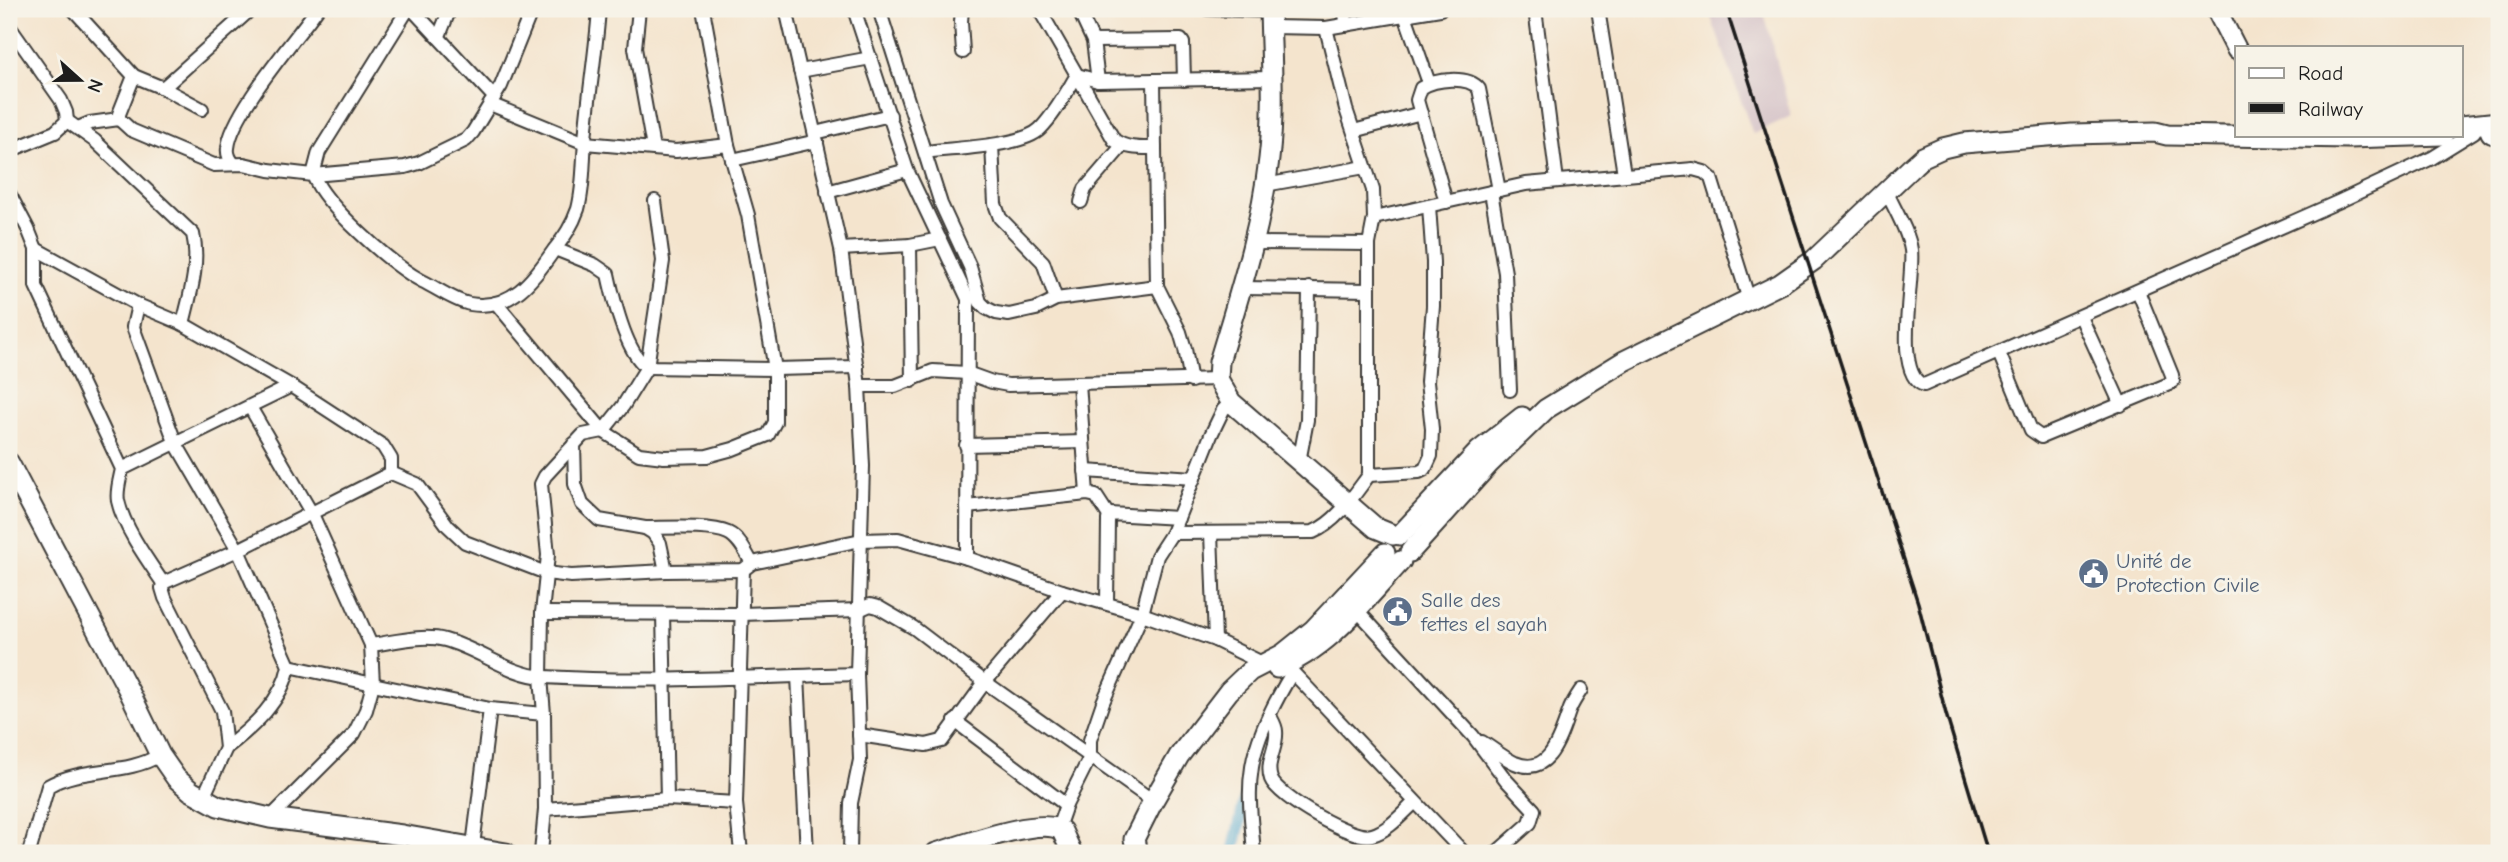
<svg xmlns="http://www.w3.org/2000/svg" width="2508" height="862" font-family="'Comic Neue',sans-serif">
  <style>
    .railway { fill: #d2bec5 }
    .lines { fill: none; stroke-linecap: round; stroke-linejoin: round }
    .canal { stroke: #51a4cd; stroke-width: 12 }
    .street-casing { stroke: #3c3a37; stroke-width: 16 }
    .secondary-casing { stroke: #3c3a37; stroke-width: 23 }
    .highway-casing { stroke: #3c3a37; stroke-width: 28 }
    .street { stroke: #fff; stroke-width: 12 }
    .secondary { stroke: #fff; stroke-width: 19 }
    .highway { stroke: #fff; stroke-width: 24 }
    .rail { stroke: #1c1c1c; stroke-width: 3.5 }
    .labels { text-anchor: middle; stroke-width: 6; stroke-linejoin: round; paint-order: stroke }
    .service-label { font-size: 21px; fill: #4e5e75; stroke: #f7f3e8; text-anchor: start }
  </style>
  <rect width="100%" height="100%" fill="#f7f3e8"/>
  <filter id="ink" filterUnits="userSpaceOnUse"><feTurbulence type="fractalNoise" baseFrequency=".0143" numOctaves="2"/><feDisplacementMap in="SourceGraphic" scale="14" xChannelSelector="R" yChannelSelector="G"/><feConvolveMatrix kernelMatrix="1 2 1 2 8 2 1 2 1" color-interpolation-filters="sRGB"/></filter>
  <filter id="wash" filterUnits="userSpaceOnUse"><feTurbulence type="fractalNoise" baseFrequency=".00686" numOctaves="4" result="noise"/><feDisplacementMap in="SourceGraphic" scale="28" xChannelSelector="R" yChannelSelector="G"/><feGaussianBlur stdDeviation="1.57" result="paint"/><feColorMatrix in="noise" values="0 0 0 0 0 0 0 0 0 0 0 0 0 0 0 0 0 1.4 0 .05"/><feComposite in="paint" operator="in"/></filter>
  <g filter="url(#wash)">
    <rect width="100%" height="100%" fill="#f4e4cd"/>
    <polygon class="railway" points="1708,9 1763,9 1791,116 1753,134"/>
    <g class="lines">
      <polyline class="canal" points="1233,853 1247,789"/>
    </g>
  </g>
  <g filter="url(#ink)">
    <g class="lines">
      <defs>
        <g id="street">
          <polyline points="73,9 134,76 119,114 119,119 131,130 214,165 244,164 269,170 313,175 405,167 419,163 466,140 473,132 501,86 532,9"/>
          <path d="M 408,9 L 319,152 L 313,175 C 325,206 392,265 422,281 C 437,288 454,301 470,304 C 511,311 534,279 554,250 C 565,236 572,226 578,209 C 584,186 583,164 585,141 C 588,97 596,53 599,9"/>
          <polyline points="412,9 494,97"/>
          <polyline points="639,9 635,48 653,148"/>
          <polyline points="786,9 841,249 859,386 863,466 857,674 860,760 851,803 850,853"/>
          <polyline points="854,9 907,170 968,299 967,558"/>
          <polyline points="879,9 941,204 970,267 980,302 986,308 996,313 1009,315 1036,309 1056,299 1157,286 1154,80"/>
          <polyline points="962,9 961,22 963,52"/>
          <polyline points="1039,9 1077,75 1098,81 1272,78"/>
          <polyline points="1078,9 1093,41 1098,81"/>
          <polyline points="1207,9 1270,11"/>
          <polyline points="1345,9 1346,25"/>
          <polyline points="1535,9 1557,181"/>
          <polyline points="1598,9 1624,174"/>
          <polyline points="1405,15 1429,83"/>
          <polyline points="9,26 61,100 66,112 67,121 55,132 9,151"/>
          <polyline points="1270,27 1326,28 1440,9"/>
          <polyline points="1326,28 1346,109 1373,190 1374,218"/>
          <polyline points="439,36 450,9"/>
          <polyline points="1093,41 1181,40 1183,43 1184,80"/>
          <polyline points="800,71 871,58"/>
          <path d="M 1077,75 L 1114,140 C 1127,149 1140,148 1155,148"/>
          <polyline points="134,76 163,88 202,109"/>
          <polyline points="163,88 251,9"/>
          <polyline points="490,104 585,143 676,151 728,145"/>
          <path d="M 67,121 L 95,141 L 193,234 C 200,263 190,295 183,324"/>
          <polyline points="78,128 90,123 119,119"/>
          <polyline points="1354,131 1421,113"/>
          <polyline points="815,133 890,115"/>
          <polyline points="992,145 995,204 1000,218 1043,262 1056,299"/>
          <path d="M 925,152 C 952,148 1022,147 1040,129 C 1055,114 1066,93 1077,75"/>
          <polyline points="732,160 817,141"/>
          <path d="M 233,163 C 229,158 227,154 228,148 C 231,113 295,40 317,9"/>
          <polyline points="1265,185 1365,167"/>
          <path d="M 1886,190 C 1894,209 1908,230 1911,250 C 1915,276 1892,375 1924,385 L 2340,201 L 2432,158 L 2474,132"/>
          <polyline points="827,192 907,170"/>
          <polyline points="1491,192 1505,273 1510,390"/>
          <path d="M 9,193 L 28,229 L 36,249 L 36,286 L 122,469 C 120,479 116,491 118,501 C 124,528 148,561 163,583"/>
          <polyline points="1081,202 1085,189 1122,146"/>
          <path d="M 1446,202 L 1417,100 L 1421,88 C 1435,79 1468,75 1479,89 L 1499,190"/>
          <polyline points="1254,243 1369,244"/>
          <polyline points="910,245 912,381"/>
          <polyline points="36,249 138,305 183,324 291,386 383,446 391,459 391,473"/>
          <path d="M 555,249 L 595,265 L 608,274 C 613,297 626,354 647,367 L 775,369 L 857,367"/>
          <polyline points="841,249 910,245 940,239"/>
          <polyline points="1157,286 1180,332 1185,349 1191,381"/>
          <polyline points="1241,288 1369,290"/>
          <polyline points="496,303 603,431 639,454 664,457 707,456 733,449 768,435 775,422 775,369 748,215 728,145 703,9"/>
          <path d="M 138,305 L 133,327 L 175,442 L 238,550 L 289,666 C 283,700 252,728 226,748"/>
          <polyline points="2081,317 2121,405"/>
          <polyline points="1999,353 2031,430 2041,437 2169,384 2173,381 2172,375 2138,291"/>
          <polyline points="1079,383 1087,494"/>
          <polyline points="859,386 895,386 933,371 967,373 992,382 1008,385 1218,379"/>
          <polyline points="250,407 312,514 371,645 373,684 366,710 354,734 270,818"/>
          <polyline points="574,444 575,484 582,504 599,520 645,528 653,533 660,543 666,571"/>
          <polyline points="966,445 1083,442"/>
          <polyline points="1299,462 1307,420 1309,288"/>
          <polyline points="122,469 291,386"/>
          <polyline points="1085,471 1194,478"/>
          <polyline points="1369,475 1419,472 1425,469 1431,456 1432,429 1427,382 1433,306 1433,262 1429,206"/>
          <polyline points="967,507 1087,494 1096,496 1109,516"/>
          <path d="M 645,528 C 666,528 711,525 728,533 C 739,538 746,553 752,563"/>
          <path d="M 1172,533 L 1313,532 C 1337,522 1354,495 1369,475 L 1369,244 L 1374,218 L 1526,184 L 1693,169 L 1704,172 L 1711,178 L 1749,300"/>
          <polyline points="1211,533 1215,640"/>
          <polyline points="1107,603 1108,520 1110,514 1178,518"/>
          <polyline points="1356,609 1473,736 1506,780 1534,810 1530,823 1496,853"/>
          <polyline points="542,613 742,614 859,610 870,605 878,607 914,628 985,682 1153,801"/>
          <polyline points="663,614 667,799"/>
          <path d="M 371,645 C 394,642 423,634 445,640 C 479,649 509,675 544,677 C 648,683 754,677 857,674"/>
          <polyline points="1282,661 1464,853"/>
          <polyline points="289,666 490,709 544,714"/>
          <polyline points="798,676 807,853"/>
          <path d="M 1270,716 C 1272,720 1276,726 1276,731 C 1278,747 1265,762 1271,779 C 1278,797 1353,841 1372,835 C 1388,831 1403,813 1415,802"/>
          <polyline points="955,721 1066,805"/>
          <polyline points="859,735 926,745 942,741 985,682 1062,591"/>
          <path d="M 1482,742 C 1492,748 1504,758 1515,763 C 1551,778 1561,733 1570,709 C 1573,702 1577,696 1581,690"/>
          <polyline points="203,798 226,748 222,711 165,598 162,588 163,583 238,550 391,473 417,484 448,526 465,542 546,573 571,576 666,571 743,570 752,563 861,540 898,539 967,558 1062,591 1142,614 1215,640 1262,663"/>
          <polyline points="545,809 667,799 736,803"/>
          <polyline points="1058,828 1066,805 1090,757 1090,740 1103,702 1142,614 1157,556 1172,533 1211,435 1223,410 1231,402"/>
          <polyline points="473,846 490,709"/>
          <path d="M 29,853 L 48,786 C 83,766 125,776 160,755"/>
          <polyline points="541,853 545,809 544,714 541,677 542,613 548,555 541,484 545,476 583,435 603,431 623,406 647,367 663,261 655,201"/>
          <polyline points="741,853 736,803 743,570"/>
          <path d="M 1254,853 C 1252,825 1247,796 1252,767 C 1257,735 1275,701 1292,673"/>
        </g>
        <g id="secondary">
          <path d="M 1270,9 C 1271,59 1275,109 1269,159 C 1261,229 1239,295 1219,362 L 1218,379 L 1231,402 L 1376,528 L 1393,535"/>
          <polyline points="2216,9 2237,50"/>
          <polyline points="2461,126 2499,122"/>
          <polyline points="9,463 129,691 160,755 176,778 191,791 218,806 270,818 402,835 506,853"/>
          <polyline points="1400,535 1479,451 1522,417"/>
          <polyline points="1410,552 1489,464 1546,409 1624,361 1780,284 1814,260 1914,165 1923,157 1943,148 1964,143 2072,134 2155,132 2167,135 2349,138 2443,135"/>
          <path d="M 1277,668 C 1329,649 1365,600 1401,561"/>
          <path d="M 936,853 C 961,846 1042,815 1062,831 L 1072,853"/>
          <polyline points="1137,853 1134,839 1153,801 1179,756 1229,691 1250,671 1283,654 1313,630 1385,553"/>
        </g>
        <polyline id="highway" points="2493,131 2499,133"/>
      </defs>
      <use href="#street" class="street-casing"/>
      <use href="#secondary" class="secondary-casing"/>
      <use href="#highway" class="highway-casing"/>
      <use href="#street" class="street"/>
      <use href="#secondary" class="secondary"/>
      <use href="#highway" class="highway"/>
      <polyline class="rail" points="1726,9 1918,603 1946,714 1988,853"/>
    </g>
  </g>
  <defs>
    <symbol id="civic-disc" viewBox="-11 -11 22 22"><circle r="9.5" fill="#5c6f8a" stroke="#f7f3e8"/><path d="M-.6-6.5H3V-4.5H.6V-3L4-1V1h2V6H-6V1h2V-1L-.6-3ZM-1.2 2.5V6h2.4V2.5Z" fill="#fff"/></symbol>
  </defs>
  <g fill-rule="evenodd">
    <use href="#civic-disc" x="2076" y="556" width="35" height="35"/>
    <use href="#civic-disc" x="1380" y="594" width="35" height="35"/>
  </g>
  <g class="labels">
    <g class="service-label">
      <text x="2116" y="568">Unité de<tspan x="2116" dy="24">Protection Civile</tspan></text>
      <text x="1421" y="607">Salle des<tspan x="1421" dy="24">fettes el sayah</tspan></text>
    </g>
  </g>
  <rect width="2508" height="862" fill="none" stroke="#f7f3e8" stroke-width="35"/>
  <rect x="2235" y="46" width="228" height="91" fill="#f7f3e8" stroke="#9f9d96" stroke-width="2"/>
  <rect x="2249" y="68" width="35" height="10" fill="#ffffff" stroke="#9f9d96" stroke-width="2"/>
  <text x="2298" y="80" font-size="21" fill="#1c1c1c">Road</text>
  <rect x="2249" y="103" width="35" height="10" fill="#1c1c1c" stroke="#9f9d96" stroke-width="2"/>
  <text x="2298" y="116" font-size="21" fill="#1c1c1c">Railway</text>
  <g transform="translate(80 80) rotate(111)" stroke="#f7f3e8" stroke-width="5" paint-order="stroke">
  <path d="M0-5L12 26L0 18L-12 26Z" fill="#1c1c1c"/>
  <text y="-10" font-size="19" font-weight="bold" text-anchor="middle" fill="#1c1c1c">N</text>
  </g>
</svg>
